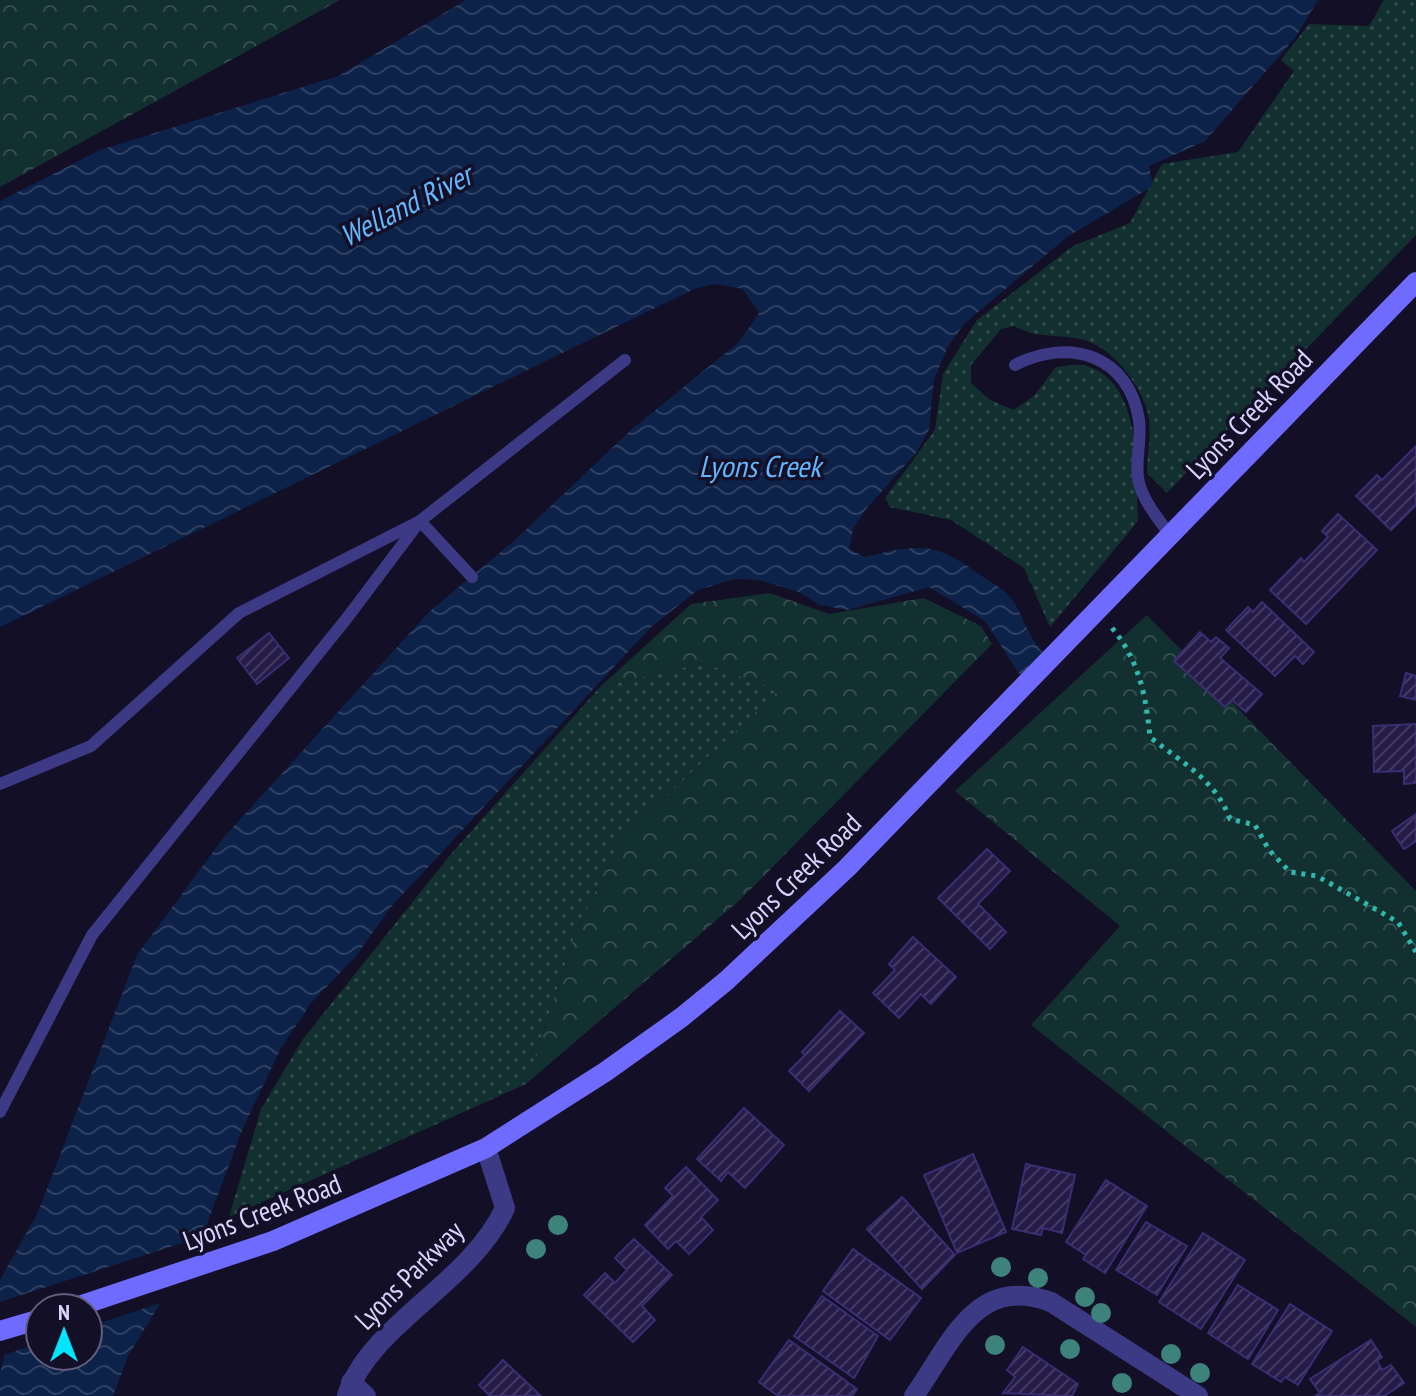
<svg xmlns="http://www.w3.org/2000/svg" width="1416" height="1396" font-family="'PT Sans Narrow',sans-serif">
  <style>
    .green { fill: url(#green-dots) }
    .forest { fill: url(#forest-crowns) }
    .water { fill: url(#water-waves); fill-rule: evenodd }
    .pier { fill: #130f26 }
    .building { fill: url(#building-hatch); stroke: #3b2d73; stroke-width: 2 }
    .lines { fill: none; stroke-linecap: round; stroke-linejoin: round }
    .path { stroke: #2fb8b0; stroke-width: 5; stroke-dasharray: 4 6; stroke-linecap: butt }
    .service { stroke: #3d3a85; stroke-width: 12 }
    .minor { stroke: #3d3a85; stroke-width: 20 }
    .secondary { stroke: #6f6bff; stroke-width: 20 }
    .tree { fill: #3d827b }
    .labels { text-anchor: middle; stroke-width: 7; stroke-linejoin: round; paint-order: stroke }
    .street-label { font-size: 28px; fill: #d9d4ff; stroke: #130f26 }
    .water-label { font-size: 30px; font-style: italic; fill: #62b6ff; stroke: #130f26 }
  </style>
  <defs>
    <pattern id="green-dots" width="8" height="8" patternUnits="userSpaceOnUse" patternTransform="scale(2)"><rect width="8" height="8" fill="#12302f"/><path d="M2 2h.1M6 6h.1" fill="none" stroke="#344d4e" stroke-width="1.8" stroke-linecap="round"/></pattern>
    <pattern id="forest-crowns" width="20" height="18" patternUnits="userSpaceOnUse" patternTransform="scale(2)"><rect width="20" height="18" fill="#12302f"/><path d="M2 6a3 3 0 1 1 6 0M12 15a3 3 0 1 1 6 0" fill="none" stroke="#344d4e"/></pattern>
    <pattern id="water-waves" width="16" height="10" patternUnits="userSpaceOnUse" patternTransform="scale(2)"><rect width="16" height="10" fill="#0c2248"/><path d="M0 5q4-4 8 0t8 0" fill="none" stroke="#2f4163"/></pattern>
    <pattern id="building-hatch" width="6" height="6" patternUnits="userSpaceOnUse" patternTransform="scale(2)"><rect width="6" height="6" fill="#241b47"/><path d="M-1 1l2-2M0 6l6-6M5 7l2-2" fill="none" stroke="#433b63"/></pattern>
  </defs>
  <rect width="100%" height="100%" fill="#130f26"/>
  <g class="green">
    <path d="M 1384,0 L 1416,0 L 1416,235 L 1167,493 L 1147,473 C 1147,455 1153,428 1147,410 C 1140,386 1116,353 1092,343 C 1066,332 1040,341 1014,326 L 1001,329 L 971,365 L 971,383 L 990,400 L 1014,410 L 1034,396 L 1056,367 C 1065,366 1078,363 1087,366 C 1144,384 1136,474 1138,521 L 1050,627 L 1024,568 L 951,520 L 890,507 L 885,498 L 935,430 L 943,374 L 977,320 L 1073,246 L 1130,223 L 1162,164 L 1238,152 L 1294,71 L 1281,60 L 1309,24 L 1369,26 Z"/>
    <polygon points="703,663 779,690 619,841 574,937 526,1084 229,1217 261,1109 303,1039 451,854 600,687"/>
  </g>
  <g class="forest">
    <polygon points="0,0 340,0 0,187"/>
    <polygon points="770,593 829,614 924,598 981,626 992,644 741,899 526,1084 574,937 619,841 779,690 703,663 600,687 691,604"/>
    <polygon points="1147,615 1416,891 1416,1327 1031,1025 1120,926 955,791"/>
  </g>
  <path class="water" d="M 466,0 L 1318,0 L 1295,38 L 1205,141 L 1149,166 L 1153,186 L 1067,237 L 964,324 L 947,348 L 934,380 L 929,429 L 916,453 L 866,509 L 853,529 L 849,549 L 865,557 C 917,544 935,541 980,575 C 989,581 1003,588 1010,597 C 1024,614 1025,634 1045,655 L 1020,675 L 985,621 L 929,587 L 848,610 L 819,605 L 799,592 L 759,580 L 734,579 L 698,590 L 652,626 L 390,908 L 356,956 L 311,1003 L 281,1048 L 243,1128 L 204,1232 L 128,1356 L 113,1396 L 0,1396 L 0,1373 L 11,1329 L 0,1309 L 0,1280 L 38,1212 L 137,955 L 224,837 L 429,612 L 514,541 L 631,430 L 739,342 L 759,313 L 743,289 L 714,284 L 694,289 L 0,627 L 0,201 L 100,150 L 338,76 ZM 40,1308 L 88,1308 L 88,1356 L 40,1356 Z"/>
  <polygon class="pier" points="207,1235 166,1301 88,1327 88,1308 40,1308 40,1343 0,1356 6,1330 0,1318 0,1302"/>
  <g class="building">
    <polygon points="1416,446 1416,505 1391,530 1356,496 1377,475 1382,480"/>
    <polygon points="1338,514 1377,550 1306,624 1270,590 1301,558 1304,562 1328,537 1322,531"/>
    <polygon points="1262,602 1314,652 1303,664 1295,656 1275,676 1226,630 1248,607 1253,612"/>
    <polygon points="1200,632 1211,642 1216,637 1229,648 1220,658 1262,694 1246,712 1232,700 1225,707 1174,661"/>
    <polygon points="269,633 289,658 257,684 237,658"/>
    <polygon points="1406,673 1416,676 1416,700 1400,696"/>
    <polygon points="1416,724 1416,783 1404,784 1404,771 1374,772 1373,726"/>
    <polygon points="1416,814 1416,841 1404,849 1392,831"/>
    <polygon points="987,849 1010,871 978,904 1006,932 990,949 938,898"/>
    <polygon points="913,937 956,977 931,1004 921,994 899,1018 873,993 895,970 889,964"/>
    <polygon points="840,1011 864,1033 809,1091 789,1071 805,1055 802,1052"/>
    <polygon points="744,1108 784,1145 745,1188 728,1172 721,1181 697,1159"/>
    <polygon points="973,1154 1006,1232 957,1253 924,1175"/>
    <polygon points="1026,1164 1075,1175 1062,1233 1043,1228 1041,1235 1012,1229"/>
    <polygon points="686,1167 718,1200 701,1217 713,1230 689,1254 676,1241 668,1249 645,1225 673,1196 665,1188"/>
    <polygon points="1106,1180 1147,1206 1105,1273 1083,1259 1086,1255 1066,1242"/>
    <polygon points="902,1197 955,1255 922,1289 867,1229"/>
    <polygon points="1146,1222 1187,1246 1157,1295 1116,1270"/>
    <polygon points="1203,1233 1245,1260 1201,1329 1159,1302"/>
    <polygon points="634,1239 672,1275 642,1306 655,1320 633,1342 584,1295 605,1273 615,1283 627,1270 615,1258"/>
    <polygon points="853,1249 921,1298 890,1340 823,1291"/>
    <polygon points="1238,1285 1278,1310 1248,1359 1208,1333"/>
    <polygon points="822,1296 878,1336 854,1378 794,1336"/>
    <polygon points="1290,1304 1332,1331 1298,1385 1285,1377 1281,1382 1252,1364"/>
    <polygon points="789,1340 857,1389 852,1396 778,1396 759,1382"/>
    <polygon points="1371,1340 1382,1357 1377,1361 1382,1370 1391,1365 1404,1383 1384,1396 1315,1396 1320,1393 1310,1379"/>
    <polygon points="1023,1347 1078,1384 1072,1396 1003,1393 1015,1377 1007,1370"/>
    <polygon points="503,1360 541,1396 490,1396 479,1385"/>
  </g>
  <g class="lines">
    <path class="path" d="M 1112,628 C 1139,660 1146,696 1150,737 C 1182,763 1215,779 1230,819 L 1255,825 L 1269,850 L 1290,872 L 1317,876 L 1398,922 L 1416,952"/>
    <g class="service">
      <path d="M 1015,365 C 1069,337 1129,355 1139,420 C 1142,441 1134,463 1139,483 C 1144,502 1159,520 1171,536"/>
      <polyline points="0,784 91,746 239,613 420,521 472,577"/>
      <polyline points="0,1112 92,935 347,618 420,521 625,360"/>
    </g>
    <g class="minor">
      <polyline points="351,1382 366,1396"/>
      <path d="M 347,1396 C 367,1327 471,1283 505,1208 L 486,1148"/>
      <path d="M 914,1396 C 951,1344 975,1274 1051,1302 L 1198,1396"/>
    </g>
    <g class="secondary">
      <polyline points="73,1308 273,1241 486,1148 605,1072 682,1017 726,981 847,868 1416,282"/>
      <polyline points="0,1331 40,1319"/>
    </g>
  </g>
  <g class="tree">
    <circle cx="558" cy="1225" r="10"/>
    <circle cx="536" cy="1249" r="10"/>
    <circle cx="1001" cy="1267" r="10"/>
    <circle cx="1038" cy="1278" r="10"/>
    <circle cx="1085" cy="1297" r="10"/>
    <circle cx="1101" cy="1313" r="10"/>
    <circle cx="995" cy="1345" r="10"/>
    <circle cx="1070" cy="1349" r="10"/>
    <circle cx="1171" cy="1354" r="10"/>
    <circle cx="1200" cy="1373" r="10"/>
    <circle cx="1122" cy="1383" r="10"/>
  </g>
  <g class="labels">
    <g class="street-label">
      <text transform="translate(1249 414) rotate(-46)" y="10">Lyons Creek Road</text>
      <text transform="translate(796 876) rotate(-44)" y="10">Lyons Creek Road</text>
      <text transform="translate(262 1212) rotate(-21)" y="10">Lyons Creek Road</text>
      <text transform="translate(409 1275) rotate(-45)" y="10">Lyons Parkway</text>
    </g>
    <g class="water-label">
      <text transform="translate(406 206) rotate(-27)" y="10">Welland River</text>
      <text x="760" y="477">Lyons Creek</text>
    </g>
  </g>
  <g transform="translate(64 1332)"><circle r="38" fill="#130f26" stroke="#625e7d" stroke-width="2"/>
  <path d="M0-6L14 30L0 20L-14 30Z" fill="#00e5ff"/>
  <text y="-12" font-size="22" font-weight="bold" text-anchor="middle" fill="#d9d4ff">N</text>
  </g>
</svg>
